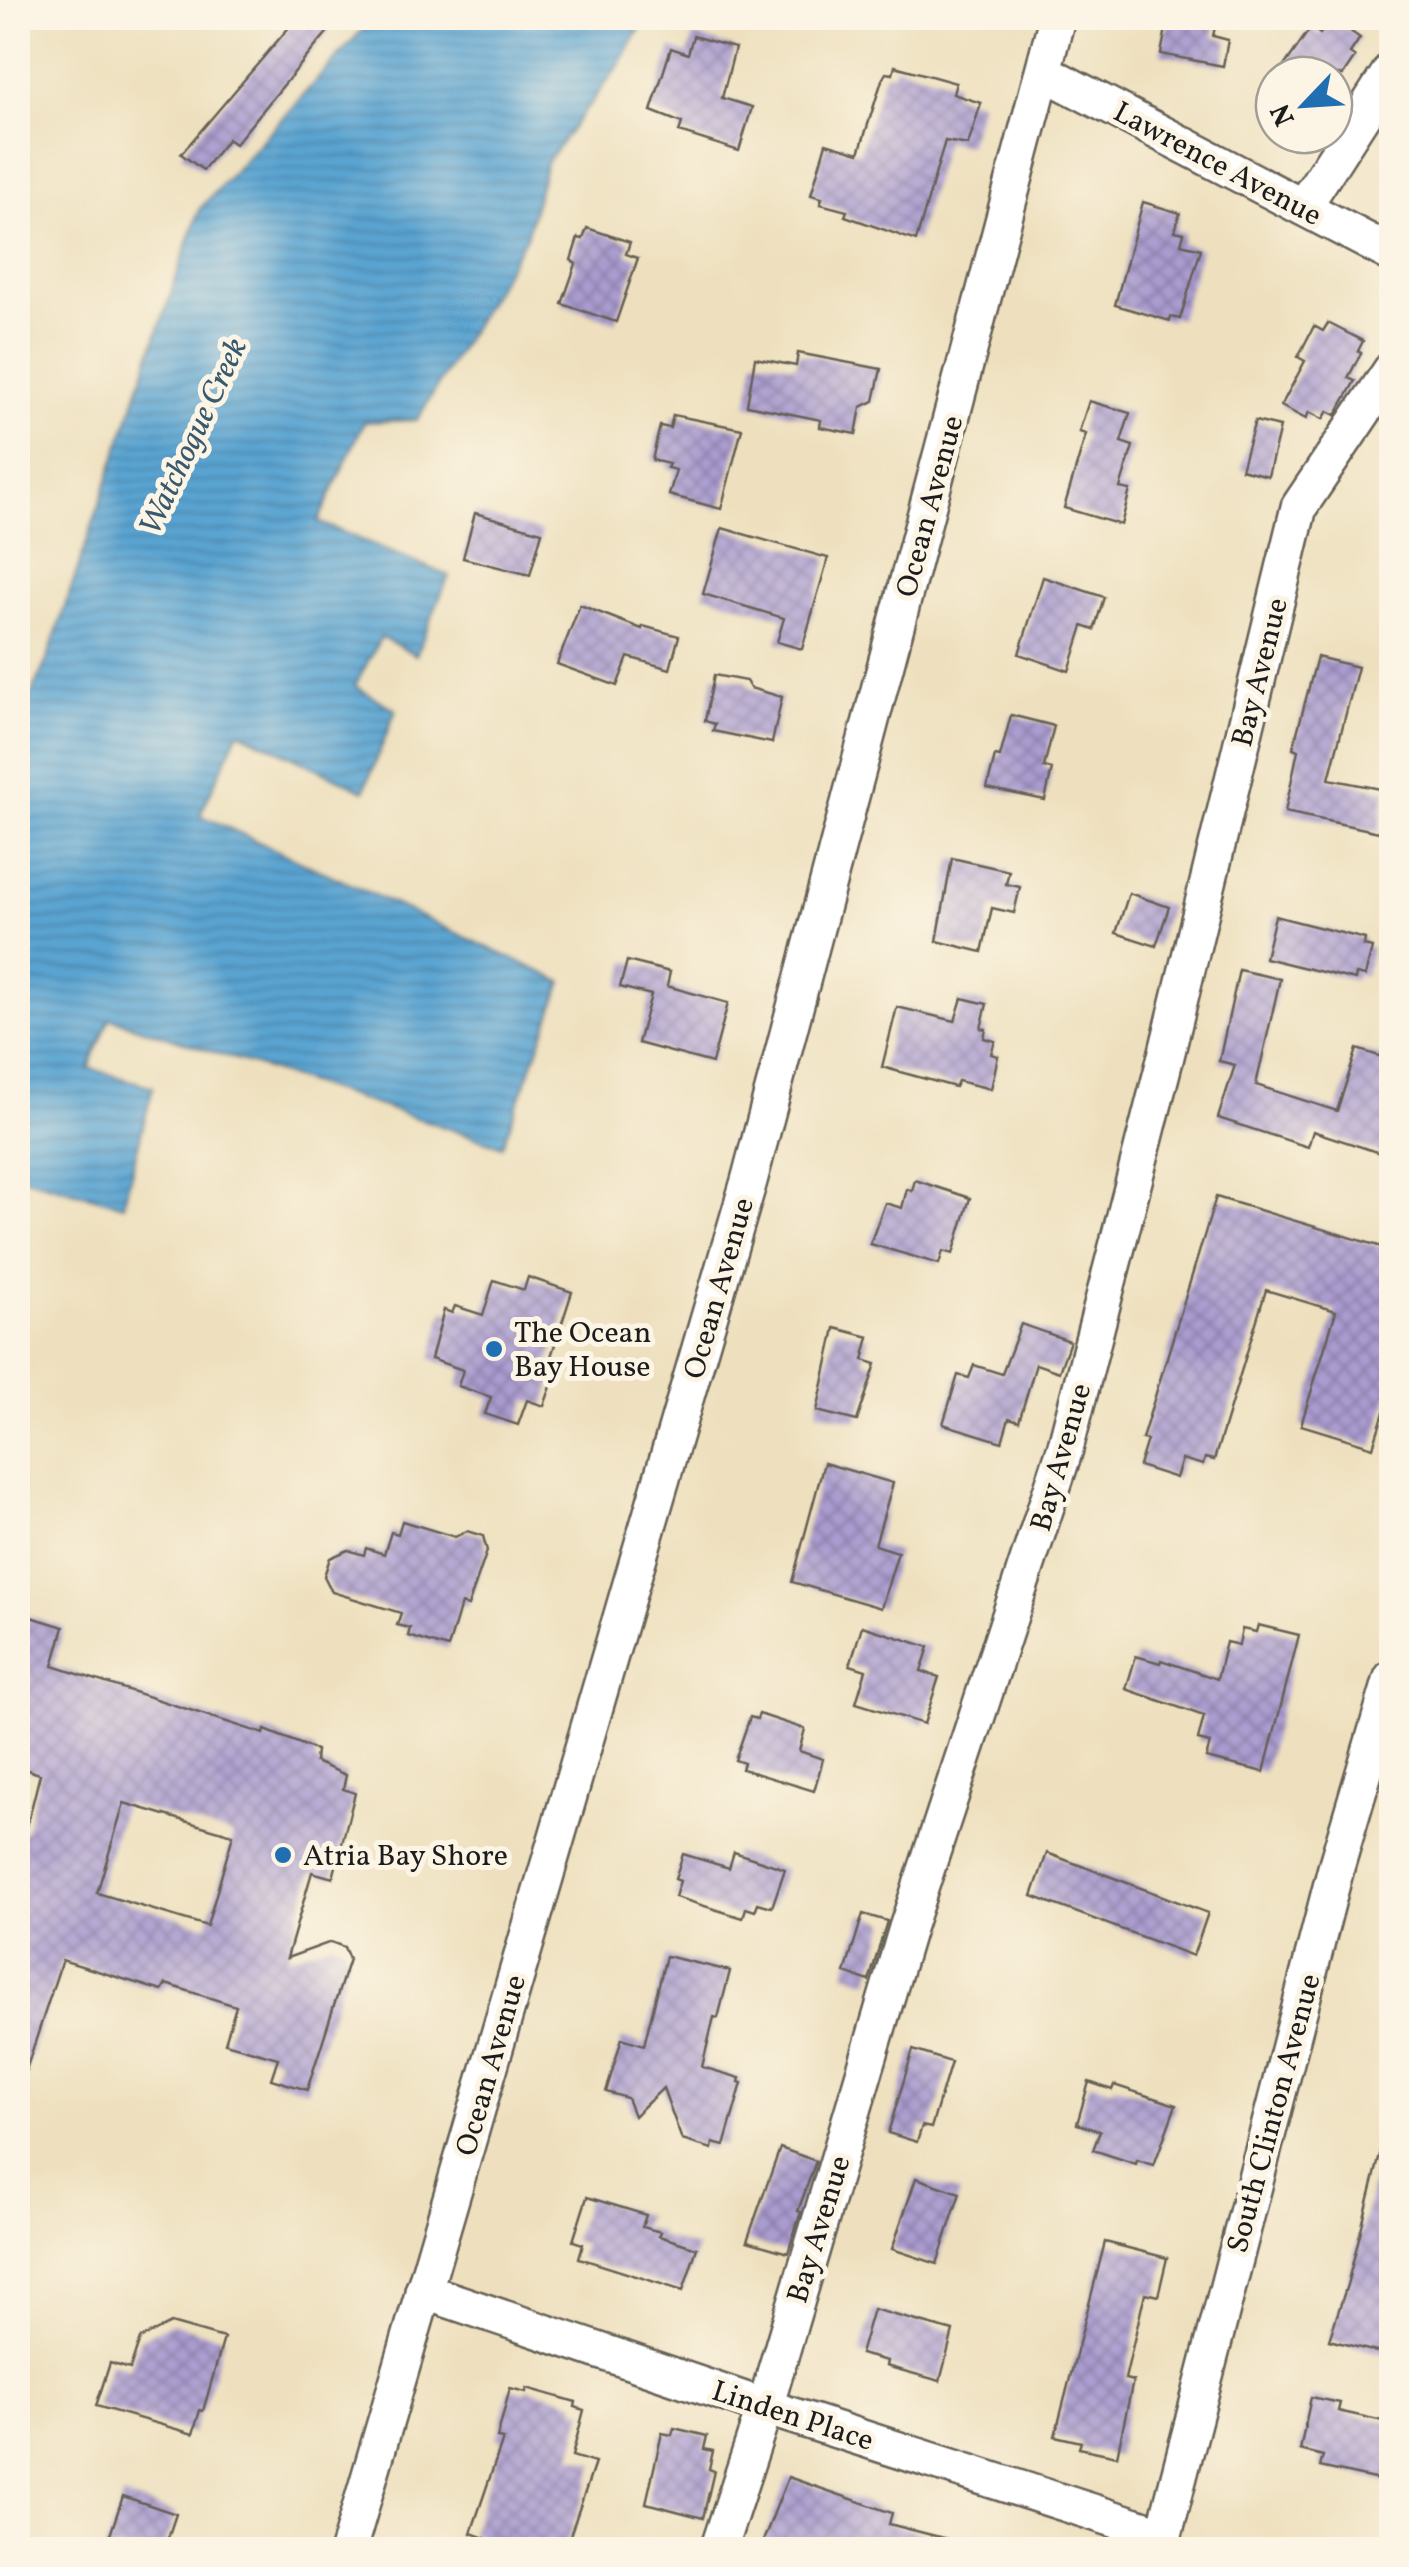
<svg xmlns="http://www.w3.org/2000/svg" width="1409" height="2567" font-family="Vollkorn,serif">
  <style>
    .water { fill: url(#water-rules); stroke: #3b6077; stroke-width: 2.5 }
    .building { fill: url(#building-cross-hatch); fill-rule: evenodd }
    .lines { fill: none; stroke-linecap: round; stroke-linejoin: round }
    .minor-casing { stroke: #666155; stroke-width: 40 }
    .minor { stroke: #fff; stroke-width: 35 }
    .poi-dot { fill: #1f6fb2; stroke: #fcf5e5; stroke-width: 4 }
    .labels { text-anchor: middle; stroke-width: 10; stroke-linejoin: round; paint-order: stroke }
    .street-label { font-size: 30px; fill: #1c1c1c; stroke: #fcf5e5 }
    .poi-label { font-size: 30px; fill: #1c1c1c; stroke: #fcf5e5; text-anchor: start }
    .water-label { font-size: 32px; font-style: italic; fill: #38596e; stroke: #fcf5e5 }
  </style>
  <defs>
    <pattern id="water-rules" width="6" height="5" patternUnits="userSpaceOnUse" patternTransform="scale(2.5)"><rect width="6" height="5" fill="#5aa4d2"/><path d="M0 2.5h6" fill="none" stroke="#4a85aa"/></pattern>
    <pattern id="building-cross-hatch" width="8" height="8" patternUnits="userSpaceOnUse" patternTransform="scale(2.5)"><rect width="8" height="8" fill="#aa9cd0"/><path d="M0 0l8 8M0 8l8-8" fill="none" stroke="#8a7ea8"/></pattern>
  </defs>
  <rect width="100%" height="100%" fill="#fcf5e5"/>
  <filter id="ink" filterUnits="userSpaceOnUse"><feTurbulence type="fractalNoise" baseFrequency=".01" numOctaves="2"/><feDisplacementMap in="SourceGraphic" scale="20" xChannelSelector="R" yChannelSelector="G"/><feConvolveMatrix kernelMatrix="1 2 1 2 8 2 1 2 1" color-interpolation-filters="sRGB"/></filter>
  <filter id="wash" filterUnits="userSpaceOnUse"><feTurbulence type="fractalNoise" baseFrequency=".0048" numOctaves="4" result="noise"/><feDisplacementMap in="SourceGraphic" scale="40" xChannelSelector="R" yChannelSelector="G"/><feGaussianBlur stdDeviation="2.25" result="paint"/><feColorMatrix in="noise" values="0 0 0 0 0 0 0 0 0 0 0 0 0 0 0 0 0 1.4 0 .05"/><feComposite in="paint" operator="in"/></filter>
  <g filter="url(#wash)">
    <rect width="100%" height="100%" fill="#eee0be"/>
    <polygon class="water" points="373,18 646,18 620,64 546,163 526,237 417,420 364,422 318,522 449,576 416,655 381,637 355,686 396,710 364,791 239,731 200,815 563,982 502,1146 110,1018 89,1068 153,1087 123,1205 18,1176 18,722 47,660 199,210"/>
    <g id="blocks">
      <g class="building">
        <polygon points="297,18 339,18 235,144 228,139 203,170 181,154"/>
        <polygon points="1168,18 1217,18 1213,36 1228,40 1223,66 1161,54"/>
        <polygon points="1332,18 1360,38 1350,53 1355,57 1343,75 1278,75 1311,27 1320,34"/>
        <polygon points="693,36 735,48 722,98 752,107 739,151 679,132 682,123 651,111 671,48 688,54"/>
        <polygon points="895,66 956,83 953,94 981,103 968,145 945,141 916,241 845,216 847,211 820,204 822,198 811,195 826,143 859,153 882,80 886,73 893,74"/>
        <polygon points="1143,202 1180,213 1175,231 1184,233 1181,244 1201,249 1180,319 1171,317 1170,321 1115,305"/>
        <polygon points="587,228 630,242 626,254 638,258 616,322 562,304 576,264 571,260 578,238 583,239"/>
        <polygon points="1328,323 1363,341 1358,351 1361,353 1348,378 1355,381 1336,415 1328,411 1323,419 1309,412 1306,419 1281,406 1305,361 1298,357 1314,326 1323,331"/>
        <polygon points="798,353 881,369 874,401 861,407 856,434 820,427 821,420 747,405 755,358 796,366"/>
        <polygon points="1089,401 1130,413 1121,442 1133,446 1120,488 1130,490 1121,525 1064,508 1086,434 1079,432"/>
        <polygon points="673,415 742,429 721,509 669,495 676,470 667,468 669,464 652,460 660,426 670,428"/>
        <polygon points="1255,421 1280,427 1268,476 1241,469"/>
        <polygon points="475,513 542,532 530,575 463,558"/>
        <polygon points="722,528 828,558 802,649 777,642 784,618 703,594"/>
        <polygon points="1043,577 1104,597 1094,630 1083,626 1069,671 1019,654"/>
        <polygon points="580,605 642,629 643,626 679,636 670,669 628,657 617,686 557,664"/>
        <polygon points="1317,657 1358,667 1329,779 1386,790 1379,832 1285,812 1298,750 1293,748"/>
        <polygon points="714,675 746,681 750,688 782,697 772,743 713,731 715,724 705,721"/>
        <polygon points="1011,715 1054,726 1044,767 1052,769 1045,800 987,788 995,756 1000,757"/>
        <polygon points="952,858 1009,871 1006,884 1020,887 1014,913 992,908 982,952 937,941"/>
        <polygon points="1129,893 1169,907 1156,946 1116,933"/>
        <polygon points="1275,916 1365,939 1364,946 1372,948 1365,976 1356,974 1355,980 1265,958"/>
        <polygon points="627,961 670,972 667,986 728,1003 712,1063 638,1043 651,995 620,987"/>
        <polygon points="1239,970 1280,979 1256,1085 1337,1111 1357,1049 1392,1060 1392,1157 1313,1131 1308,1147 1218,1118 1235,1065 1219,1061"/>
        <polygon points="962,998 987,1004 981,1028 986,1029 984,1038 995,1041 991,1054 998,1056 991,1089 958,1081 955,1087 882,1067 897,1007 955,1021"/>
        <polygon points="915,1180 970,1198 953,1254 943,1251 939,1264 870,1244 885,1203 902,1208 907,1189 912,1191"/>
        <polygon points="1216,1197 1392,1250 1392,1387 1373,1447 1301,1425 1336,1311 1266,1290 1214,1460 1205,1458 1203,1465 1182,1459 1176,1478 1139,1466 1147,1440 1142,1439"/>
        <polygon points="528,1277 572,1292 544,1378 553,1381 544,1406 527,1400 518,1425 485,1414 491,1397 458,1386 463,1370 431,1359 444,1310 452,1313 455,1306 483,1315 494,1280 524,1290"/>
        <polygon points="1021,1324 1070,1341 1059,1372 1036,1364 1019,1421 1009,1418 1002,1442 943,1424 958,1375 969,1378 974,1365 1002,1374"/>
        <polygon points="835,1328 869,1337 863,1360 876,1364 857,1421 817,1411"/>
        <polygon points="824,1463 893,1483 875,1545 898,1552 881,1608 792,1582"/>
        <polygon points="402,1521 455,1537 467,1531 483,1536 487,1551 468,1606 461,1604 448,1648 408,1636 410,1628 397,1625 401,1613 332,1592 324,1576 330,1558 348,1550 364,1555 366,1548 384,1554 391,1532 398,1534"/>
        <path d="M 18,1613 L 64,1627 L 53,1666 L 264,1734 L 265,1730 L 316,1750 L 315,1762 L 346,1775 L 343,1789 L 355,1793 L 333,1878 L 312,1872 L 287,1958 L 331,1942 L 344,1947 L 349,1959 L 307,2090 L 271,2079 L 278,2058 L 225,2043 L 236,2006 L 166,1984 L 162,1991 L 62,1960 L 23,2079 L 18,2078 L 18,1833 L 26,1830 L 40,1774 L 18,1767 ZM 124,1803 L 233,1835 L 207,1926 L 97,1893 Z"/>
        <polygon points="1258,1625 1299,1635 1264,1772 1206,1758 1210,1743 1198,1740 1204,1716 1126,1689 1136,1656 1160,1663 1161,1660 1217,1679 1226,1642 1239,1645 1242,1629 1256,1632"/>
        <polygon points="862,1626 929,1647 921,1671 939,1677 924,1724 856,1703 866,1670 850,1665"/>
        <polygon points="759,1714 805,1729 799,1751 823,1759 814,1791 742,1769 744,1763 735,1760 750,1717 757,1719"/>
        <polygon points="734,1852 785,1869 772,1907 758,1903 755,1911 746,1908 743,1918 675,1897 680,1881 675,1879 683,1854 729,1868"/>
        <polygon points="1047,1853 1208,1913 1193,1956 1032,1896"/>
        <polygon points="863,1914 887,1921 869,1981 845,1973"/>
        <polygon points="666,1956 730,1971 718,2018 714,2017 702,2067 740,2078 739,2082 742,2083 724,2146 713,2143 712,2149 682,2140 663,2088 634,2116 627,2098 606,2092 622,2038 644,2045"/>
        <polygon points="913,2050 951,2062 931,2128 922,2126 917,2142 888,2133"/>
        <polygon points="1089,2082 1112,2090 1114,2085 1176,2105 1154,2165 1137,2160 1136,2164 1093,2150 1100,2131 1077,2124"/>
        <polygon points="780,2148 816,2161 798,2211 801,2212 788,2253 747,2241"/>
        <polygon points="1381,2151 1392,2153 1392,2356 1329,2340 1347,2285"/>
        <polygon points="916,2178 960,2193 937,2264 892,2249"/>
        <polygon points="587,2197 646,2215 642,2227 661,2232 659,2236 697,2248 683,2291 579,2258 583,2244 573,2241"/>
        <polygon points="1105,2242 1167,2258 1158,2296 1145,2293 1125,2379 1133,2381 1117,2456 1079,2448 1081,2442 1055,2436"/>
        <polygon points="873,2309 953,2331 940,2381 886,2366 887,2361 860,2354"/>
        <polygon points="171,2323 224,2338 203,2411 200,2410 193,2434 96,2406 110,2363 130,2369 140,2339"/>
        <polygon points="510,2388 526,2392 527,2388 576,2402 575,2407 584,2410 572,2456 595,2463 565,2550 507,2550 484,2542 485,2538 471,2533 503,2439 497,2438"/>
        <polygon points="1311,2397 1340,2403 1338,2411 1392,2423 1392,2483 1320,2467 1323,2456 1300,2450"/>
        <polygon points="674,2428 707,2436 704,2449 713,2451 709,2469 714,2471 703,2518 646,2503 662,2433 672,2435"/>
        <polygon points="788,2477 892,2513 889,2524 951,2540 950,2550 769,2550 771,2544 763,2541"/>
        <polygon points="123,2496 176,2514 164,2550 105,2550"/>
      </g>
    </g>
  </g>
  <g filter="url(#ink)">
    <use href="#blocks" fill-opacity="0" stroke="#666155" stroke-width="2.5"/>
    <g class="lines">
      <defs>
        <g id="minor">
          <polyline points="1044,72 1392,254"/>
          <polyline points="1303,207 1392,69"/>
          <polyline points="423,2291 765,2407 1164,2535"/>
          <polyline points="348,2550 749,1181 1057,18"/>
          <polyline points="718,2550 765,2407 907,1928 1065,1449 1166,1056 1299,507 1392,369"/>
          <polyline points="1160,2550 1337,1864 1392,1678"/>
        </g>
      </defs>
      <use href="#minor" class="minor-casing"/>
      <use href="#minor" class="minor"/>
    </g>
  </g>
  <g class="poi-dot">
    <circle cx="494" cy="1349" r="10"/>
    <circle cx="283" cy="1855" r="10"/>
  </g>
  <g class="labels">
    <g class="street-label">
      <text transform="translate(1218 163) rotate(28)" y="10">Lawrence Avenue</text>
      <text transform="translate(929 506) rotate(-75)" y="10">Ocean Avenue</text>
      <text transform="translate(1259 672) rotate(-76)" y="10">Bay Avenue</text>
      <text transform="translate(718 1288) rotate(-74)" y="10">Ocean Avenue</text>
      <text transform="translate(1060 1457) rotate(-74)" y="10">Bay Avenue</text>
      <text transform="translate(490 2065) rotate(-74)" y="10">Ocean Avenue</text>
      <text transform="translate(1273 2113) rotate(-75)" y="10">South Clinton Avenue</text>
      <text transform="translate(818 2229) rotate(-73)" y="10">Bay Avenue</text>
      <text transform="translate(793 2415) rotate(18)" y="10">Linden Place</text>
    </g>
    <g class="poi-label">
      <text x="514" y="1342">The Ocean<tspan x="514" dy="34">Bay House</tspan></text>
      <text x="303" y="1865">Atria Bay Shore</text>
    </g>
    <g class="water-label">
      <text transform="translate(192 436) rotate(-65)" y="11">Watchogue Creek</text>
    </g>
  </g>
  <rect width="1409" height="2567" fill="none" stroke="#fcf5e5" stroke-width="60"/>
  <g transform="translate(1304 105) rotate(245)"><circle r="48" fill="#fcf5e5" stroke="#a29e95" stroke-width="2.5"/>
  <path d="M0-8L18 38L0 25L-18 38Z" fill="#1f6fb2"/>
  <text y="-15" font-size="28" font-weight="bold" text-anchor="middle" fill="#1c1c1c">N</text>
  </g>
</svg>
